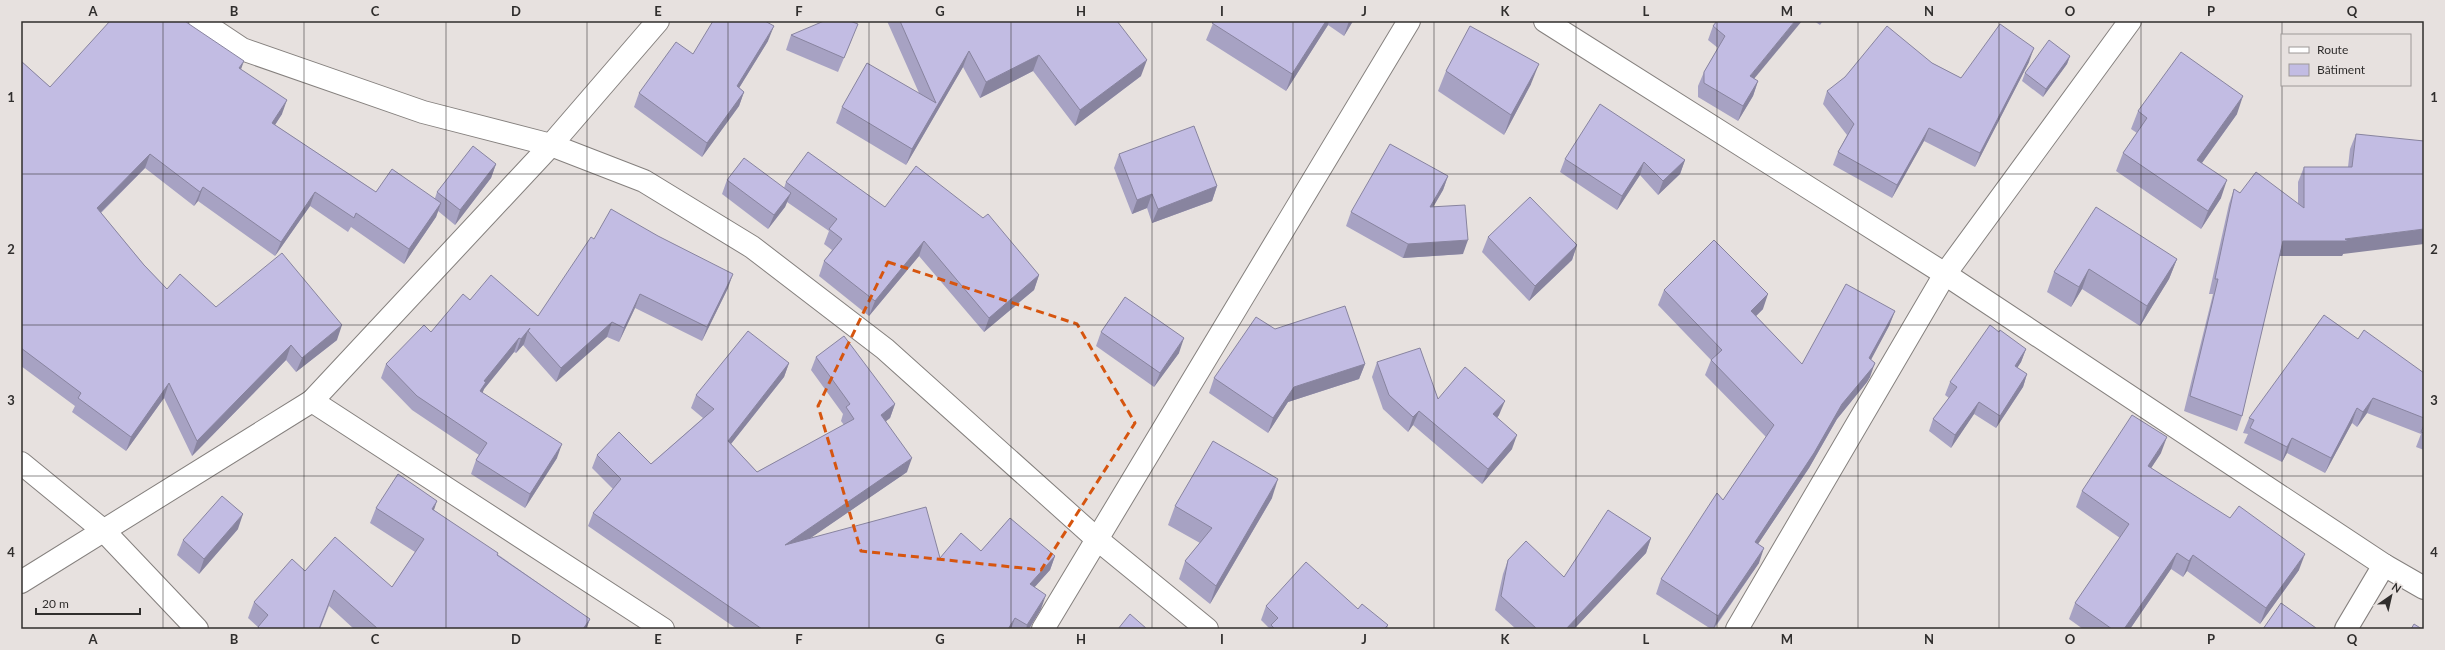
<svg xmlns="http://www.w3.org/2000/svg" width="2445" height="650" font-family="Lato,sans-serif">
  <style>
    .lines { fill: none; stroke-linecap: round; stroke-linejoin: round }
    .minor-casing { stroke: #85807e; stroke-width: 24 }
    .minor { stroke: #fff; stroke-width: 22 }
    .wall { fill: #a7a2c3 }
    .shaded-wall { fill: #88849f }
    .building { fill: #c2bce3; stroke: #88849f }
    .marked { fill: none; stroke: #d6550f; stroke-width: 3; stroke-dasharray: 8 5; stroke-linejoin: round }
    .grid { fill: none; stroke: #302e2d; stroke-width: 1; stroke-opacity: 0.55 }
    .neatline { fill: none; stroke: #302e2d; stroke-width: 1.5 }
    .grid-label { font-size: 13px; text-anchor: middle; font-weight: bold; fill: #302e2d }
  </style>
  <rect width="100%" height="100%" fill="#e7e1df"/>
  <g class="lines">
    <defs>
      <g id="minor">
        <polyline points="200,21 242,49 423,112 551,145 644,181 752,247 885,349 1098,540 1207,629"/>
        <polyline points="1545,21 1945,274 2384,565 2424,588"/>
        <polyline points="312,401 663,629"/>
        <polyline points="21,463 104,531 197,629"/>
        <polyline points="21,582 312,401 551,145 658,21"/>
        <polyline points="1043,629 1409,21"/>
        <polyline points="1737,629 1945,274 2130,21"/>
        <polyline points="2346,629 2384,565"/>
      </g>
    </defs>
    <use href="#minor" class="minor-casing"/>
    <use href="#minor" class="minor"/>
  </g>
  <g class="wall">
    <polygon points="887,21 1117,21 1141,76 1075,126 1033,71 980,98 963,67 906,165 836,123 842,107 919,93"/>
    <polygon points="1214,21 1353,21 1344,36 1328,25 1286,91 1206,40"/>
    <polygon points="1717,21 1754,79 1758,81 1753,96 1738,121 1698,97 1698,86 1704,72 1718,48 1708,40 1713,26"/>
    <polygon points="1814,21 1823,21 1820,25"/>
    <polygon points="791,35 852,39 838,72 786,50"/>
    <polygon points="768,41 739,88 744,92 739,106 702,157 634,107 639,93 693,54"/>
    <polygon points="2070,56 2067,64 2043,97 2022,81 2025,73"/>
    <polygon points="21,61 50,87 241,70 282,114 275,125 376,192 435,198 437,192 496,164 491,178 455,225 438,211 436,217 404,264 351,227 348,232 310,206 275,256 198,201 194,206 145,168 101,213 144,265 167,289 216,307 337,340 296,372 286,360 192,456 164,398 126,451 72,412 75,406 21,366"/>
    <polygon points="2029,62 1975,167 1924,141 1892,198 1833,165 1838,152 1847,135 1823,104 1827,91 1932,63 1961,78"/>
    <polygon points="1446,71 1531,84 1504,135 1438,91"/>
    <polygon points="2138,111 2237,114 2202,163 2221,198 2201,229 2116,171 2123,153 2137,133 2131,129"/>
    <polygon points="2356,134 2343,254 2342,256 2279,256 2242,416 2237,431 2184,411 2213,294 2209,294 2229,204 2234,189 2240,193 2298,204 2298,182 2304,167 2348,167 2350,149"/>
    <polygon points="1119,154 1217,186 1212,201 1152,223 1147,208 1132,214 1114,168"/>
    <polygon points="1565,159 1685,160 1680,174 1658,195 1640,175 1617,210 1560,172"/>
    <polygon points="1448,176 1443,190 1433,207 1463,254 1403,258 1346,226 1351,212"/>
    <polygon points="727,180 784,188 786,182 885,207 1039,275 1034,290 984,332 919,256 869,316 819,276 824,261 832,250 824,244 829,231 787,202 785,207 768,229 722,194"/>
    <polygon points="1488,237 1577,245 1572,260 1529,301 1482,252"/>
    <polygon points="594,239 728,288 702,341 635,308 619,342 607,337 556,382 523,345 524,344 516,353 514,352 484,389 482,393 557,458 525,508 471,474 476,460 479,455 412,410 381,378 386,364 431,332 470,300 538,316"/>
    <polygon points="2177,259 2169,279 2140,326 2082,289 2071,307 2047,292 2054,272"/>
    <polygon points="1664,290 1763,309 1756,316 1802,364 1895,311 1889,326 1871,359 1870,377 1867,382 1837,419 1809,468 1758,544 1759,563 1714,629 1711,629 1656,594 1661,579 1723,500 1766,437 1705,375 1711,360 1658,305"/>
    <polygon points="1275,329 1365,364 1359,379 1288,402 1268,433 1209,393 1214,378"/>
    <polygon points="1101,332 1179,353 1154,387 1096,346"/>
    <polygon points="2358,339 2424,373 2424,450 2416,447 2421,434 2367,413 2357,427 2352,423 2325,473 2287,453 2282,462 2244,443 2248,434 2243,433 2249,418"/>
    <polygon points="2026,349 2021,362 2017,368 2027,374 2023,387 1996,428 1974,414 1951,448 1929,431 1933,419 1949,398 1945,395 1950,382"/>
    <polygon points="816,357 895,404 890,418 886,421 907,472 810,538 940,558 981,551 1055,556 1050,570 1034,587 1041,609 1029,629 737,629 588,526 593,513 613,489 592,468 597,455 651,464 703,418 691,408 696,395 789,363 784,377 731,444 757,472 844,425 841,421 843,414 811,370"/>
    <polygon points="1377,362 1438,399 1499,415 1497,418 1512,449 1482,484 1413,425 1408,432 1383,409 1372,377"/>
    <polygon points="2161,453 2151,468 2299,570 2260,624 2187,571 2183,577 2171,569 2130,629 2083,629 2069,619 2075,603 2120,538 2076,507 2082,491"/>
    <polygon points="1272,498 1210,604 1179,579 1185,561 1200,543 1168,525 1175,506"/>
    <polygon points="376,508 434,510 590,619 586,629 354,629 329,606 320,629 257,629 258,627 248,618 254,602 305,571 392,587 415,552 370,523"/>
    <polygon points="238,529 199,574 177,555 183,540"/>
    <polygon points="1651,538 1646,553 1574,629 1516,629 1495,610 1503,574 1508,560 1564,577"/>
    <polygon points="1266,606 1358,609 1388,625 1387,629 1270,629 1261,620"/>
  </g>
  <g class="shaded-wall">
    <polygon points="1326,21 1329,21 1328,25 1286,91 1292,74"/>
    <polygon points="1349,21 1353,21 1344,36"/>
    <polygon points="1795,21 1802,21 1744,91 1750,76"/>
    <polygon points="774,26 768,41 731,101 737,86"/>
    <polygon points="2034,48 2029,62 1975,167 1980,153"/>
    <polygon points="969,51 963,67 906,165 912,149"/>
    <polygon points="1039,55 1033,71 980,98 986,82"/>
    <polygon points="2070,56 2067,64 2043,97 2046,89"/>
    <polygon points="1147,60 1141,76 1075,126 1080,110"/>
    <polygon points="244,61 239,75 239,68"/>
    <polygon points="1539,64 1531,84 1504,135 1511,115"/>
    <polygon points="1758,81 1753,96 1738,121 1743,106"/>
    <polygon points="744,92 739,106 702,157 707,143"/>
    <polygon points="2243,96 2237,114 2191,178 2197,160"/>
    <polygon points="287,100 282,114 267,137 272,123"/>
    <polygon points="1929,128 1924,141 1892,198 1897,185"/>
    <polygon points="150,154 145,168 91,222 97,208"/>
    <polygon points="1685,160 1680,174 1658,195 1663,181"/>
    <polygon points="1644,162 1640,175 1617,210 1622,196"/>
    <polygon points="496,164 491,178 455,225 460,210"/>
    <polygon points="1448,176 1443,190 1425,221 1430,207"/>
    <polygon points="2227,180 2221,198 2201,229 2208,211"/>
    <polygon points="1217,186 1212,201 1152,223 1158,209"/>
    <polygon points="203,187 198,201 194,206 200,192"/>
    <polygon points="315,192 310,206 275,256 281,242"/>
    <polygon points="791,193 785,207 768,229 774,215"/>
    <polygon points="1152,194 1147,208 1132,214 1137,200"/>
    <polygon points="441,203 436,217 404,264 409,249"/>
    <polygon points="2424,229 2424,244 2343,254 2342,256 2277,256 2283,241 2345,239"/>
    <polygon points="1468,240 1463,254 1403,258 1408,244"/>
    <polygon points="924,241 919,256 869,316 875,301"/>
    <polygon points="1577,245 1572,260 1529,301 1535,286"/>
    <polygon points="2177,259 2169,279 2140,326 2147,306"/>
    <polygon points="2089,269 2082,289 2071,307 2079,287"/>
    <polygon points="733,274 728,288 702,341 707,327"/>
    <polygon points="1039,275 1034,290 984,332 989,318"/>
    <polygon points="640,294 635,308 619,342 624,328"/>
    <polygon points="1768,294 1763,309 1746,326 1751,311"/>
    <polygon points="1895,311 1889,326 1864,373 1869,358"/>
    <polygon points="612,322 607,337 556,382 561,368"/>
    <polygon points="342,325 337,340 296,372 302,358"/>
    <polygon points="530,328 528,331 524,344 516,353 521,339"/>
    <polygon points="519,338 514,352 484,389 481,397 475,405 484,381"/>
    <polygon points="1184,338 1179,353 1154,387 1160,373"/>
    <polygon points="291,345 286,360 192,456 197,441"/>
    <polygon points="2026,349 2021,362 2010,379 2015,366"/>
    <polygon points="789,363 784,377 723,454 728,441"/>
    <polygon points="1875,363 1870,377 1867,382 1837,419 1809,468 1750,556 1755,542 1842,404"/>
    <polygon points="1365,364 1359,379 1288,402 1268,433 1273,418 1294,387"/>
    <polygon points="2027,374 2023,387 1996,428 2000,416"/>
    <polygon points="169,383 164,398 126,451 131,437"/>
    <polygon points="2373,398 2367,413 2357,427 2363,412"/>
    <polygon points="1505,401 1499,415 1488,429 1493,414"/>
    <polygon points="1979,402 1974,414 1951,448 1955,435"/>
    <polygon points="895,404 890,418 876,429 881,415"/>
    <polygon points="2357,408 2352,423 2325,473 2331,458"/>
    <polygon points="1419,411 1413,425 1408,432 1413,417"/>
    <polygon points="1517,435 1512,449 1482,484 1488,469"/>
    <polygon points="2167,437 2161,453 2142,482 2148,466"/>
    <polygon points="2292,438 2287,453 2282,462 2287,447"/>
    <polygon points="562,444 557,458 525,508 530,494"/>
    <polygon points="912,458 907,472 780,559 785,545"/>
    <polygon points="1278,479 1272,498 1210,604 1216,586"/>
    <polygon points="437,501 432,516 432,509"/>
    <polygon points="243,514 238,529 199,574 204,559"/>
    <polygon points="1651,538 1646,553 1574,629 1566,629"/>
    <polygon points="1764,548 1759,563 1713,629 1718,616"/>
    <polygon points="2177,553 2171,569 2130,629 2124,629"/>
    <polygon points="2305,554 2299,570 2260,624 2266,608"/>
    <polygon points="2193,555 2187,571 2183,577 2189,561"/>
    <polygon points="1055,556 1050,570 1025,598 1030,584"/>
    <polygon points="1046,595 1041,609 1029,629 1026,629 1027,625"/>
    <polygon points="1015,618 1011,629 1008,629"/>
    <polygon points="590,619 586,629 583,629"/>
  </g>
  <g class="building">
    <polygon points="110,21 185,21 189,24 244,61 239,68 287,100 272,123 376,192 392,169 441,203 409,249 356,213 354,218 315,192 281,242 203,187 200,192 150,154 97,208 144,265 167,289 180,274 216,307 282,253 342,325 302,358 291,345 197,441 169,383 131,437 78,398 81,393 21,348 21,61 50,87"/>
    <polygon points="713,21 765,21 774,26 737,86 744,92 707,143 639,93 676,42 693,54"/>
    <polygon points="824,21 850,21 858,24 844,58 791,35"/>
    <polygon points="900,21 1117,21 1147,60 1080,110 1039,55 986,82 969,51 912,149 842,107 867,63 936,103"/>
    <polygon points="1214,21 1326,21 1292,74 1212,23"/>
    <polygon points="1717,21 1795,21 1750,76 1758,81 1743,106 1704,83 1704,72 1725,36 1713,26"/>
    <polygon points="2000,24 2034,48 1980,153 1929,128 1897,185 1838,152 1854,124 1827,91 1845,77 1887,26 1932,63 1961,78"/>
    <polygon points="1470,26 1539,64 1511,115 1446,71"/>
    <polygon points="2049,40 2070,56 2046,89 2025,73"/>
    <polygon points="2181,52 2243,96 2197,160 2227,180 2208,211 2123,153 2147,118 2138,111"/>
    <polygon points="1600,104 1685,160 1663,181 1644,162 1622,196 1565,159"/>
    <polygon points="1194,126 1217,186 1158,209 1152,194 1137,200 1119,154"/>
    <polygon points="2356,134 2424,141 2424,229 2345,239 2348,241 2283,241 2242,416 2190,396 2218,279 2215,279 2234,189 2240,193 2256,172 2304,208 2304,167 2352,167"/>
    <polygon points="1390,144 1448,176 1430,207 1465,205 1468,240 1408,244 1351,212"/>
    <polygon points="473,146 496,164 460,210 437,192"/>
    <polygon points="808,152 885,207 916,166 983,218 988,214 1039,275 989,318 924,241 875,301 824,261 842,239 829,229 837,219 786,182"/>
    <polygon points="744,158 791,193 774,215 727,180"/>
    <polygon points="1530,197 1577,245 1535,286 1488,237"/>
    <polygon points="2096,207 2177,259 2147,306 2089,269 2079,287 2054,272"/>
    <polygon points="611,209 658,236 733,274 707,327 640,294 624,328 612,322 561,368 528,331 530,328 521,339 519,338 484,381 486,382 480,391 562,444 530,494 476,460 487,443 417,396 386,364 424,325 431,332 463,294 470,300 491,275 538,316 591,237 594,239"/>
    <polygon points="1714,240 1768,294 1751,311 1802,364 1846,284 1895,311 1869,358 1875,363 1873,367 1842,404 1814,453 1755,542 1764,548 1718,616 1661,579 1717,493 1723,500 1774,425 1711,360 1722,350 1664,290"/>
    <polygon points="1125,297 1184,338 1160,373 1101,332"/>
    <polygon points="1345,306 1365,364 1294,387 1273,418 1214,378 1256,317 1275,329"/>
    <polygon points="2324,315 2358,339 2364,330 2424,373 2424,418 2373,398 2363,412 2357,408 2331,458 2292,438 2287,447 2250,428 2254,420 2249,418"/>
    <polygon points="1990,325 1999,332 2000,330 2026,349 2015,366 2027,374 2000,416 1979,402 1955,435 1933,419 1957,387 1950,382"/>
    <polygon points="748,331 789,363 728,441 757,472 854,419 846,407 850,404 816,357 844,336 895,404 881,415 912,458 785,545 926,507 940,558 961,533 981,551 1010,518 1055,556 1030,584 1046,595 1027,625 1015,618 1008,629 762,629 593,513 621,479 597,455 619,432 651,464 714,409 696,395"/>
    <polygon points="1420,348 1438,399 1465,367 1505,401 1493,414 1517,435 1488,469 1419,411 1413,417 1389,395 1377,362"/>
    <polygon points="2132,415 2167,437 2148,466 2230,518 2239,506 2305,554 2266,608 2193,555 2189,561 2177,553 2124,629 2112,629 2075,603 2129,524 2082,491"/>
    <polygon points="2424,425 2424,433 2421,432"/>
    <polygon points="1213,441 1278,479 1216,586 1185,561 1212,528 1175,506"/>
    <polygon points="398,474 437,501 432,509 498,553 497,555 590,619 583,629 378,629 334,590 319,629 260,629 258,627 268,615 254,602 292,559 305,571 335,537 392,587 424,539 376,508"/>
    <polygon points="222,496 243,514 204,559 183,540"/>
    <polygon points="1608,510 1651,538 1566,629 1537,629 1501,596 1508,560 1526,541 1564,577"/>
    <polygon points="1306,562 1358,609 1362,604 1388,625 1385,628 1386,629 1275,629 1271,625 1278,618 1266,606"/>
    <polygon points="2281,603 2316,628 2315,629 2263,629"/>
    <polygon points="1130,614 1147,629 1118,629"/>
    <polygon points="2414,624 2422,629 2411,629"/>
  </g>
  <path class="marked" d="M 888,262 L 1077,324 L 1135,423 L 1041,570 L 861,551 L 818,406 Z"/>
  <path class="grid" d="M 163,21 L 163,629M 304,21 L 304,629M 446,21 L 446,629M 587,21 L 587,629M 728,21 L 728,629M 869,21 L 869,629M 1011,21 L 1011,629M 1152,21 L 1152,629M 1293,21 L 1293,629M 1434,21 L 1434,629M 1576,21 L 1576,629M 1717,21 L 1717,629M 1858,21 L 1858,629M 1999,21 L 1999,629M 2141,21 L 2141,629M 2282,21 L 2282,629M 21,174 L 2424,174M 21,325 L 2424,325M 21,476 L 2424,476"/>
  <rect width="2445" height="650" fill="none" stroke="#e7e1df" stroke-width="44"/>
  <rect x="2281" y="34" width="130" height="52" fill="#e7e1df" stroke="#9e9998"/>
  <rect x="2289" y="47" width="20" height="6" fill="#ffffff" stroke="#9e9998"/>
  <text x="2317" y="54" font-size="12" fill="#302e2d">Route</text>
  <rect x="2289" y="64" width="20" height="12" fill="#c2bce3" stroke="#9e9998"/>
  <text x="2317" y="74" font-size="12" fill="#302e2d">Bâtiment</text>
  <g transform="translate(2391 596) rotate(34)" stroke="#e7e1df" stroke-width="3" paint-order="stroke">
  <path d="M0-3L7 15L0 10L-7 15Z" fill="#302e2d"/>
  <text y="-6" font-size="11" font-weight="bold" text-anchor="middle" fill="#302e2d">N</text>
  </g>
  <path d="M36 608v6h104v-6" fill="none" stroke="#302e2d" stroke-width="2"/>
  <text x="42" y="608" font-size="12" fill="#302e2d" stroke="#e7e1df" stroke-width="3" paint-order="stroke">20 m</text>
  <rect x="22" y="22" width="2401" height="606" class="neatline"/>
  <g class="grid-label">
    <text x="93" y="16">A</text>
    <text x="234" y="16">B</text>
    <text x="375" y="16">C</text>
    <text x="516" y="16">D</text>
    <text x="658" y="16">E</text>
    <text x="799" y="16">F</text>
    <text x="940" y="16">G</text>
    <text x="1081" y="16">H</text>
    <text x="1222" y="16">I</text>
    <text x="1364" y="16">J</text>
    <text x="1505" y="16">K</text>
    <text x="1646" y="16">L</text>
    <text x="1787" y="16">M</text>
    <text x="1929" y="16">N</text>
    <text x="2070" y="16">O</text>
    <text x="2211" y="16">P</text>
    <text x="2352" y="16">Q</text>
    <text x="11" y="102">1</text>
    <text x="2434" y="102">1</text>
    <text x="11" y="254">2</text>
    <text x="2434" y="254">2</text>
    <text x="11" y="405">3</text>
    <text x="2434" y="405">3</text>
    <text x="11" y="557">4</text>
    <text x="2434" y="557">4</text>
    <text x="93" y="644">A</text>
    <text x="234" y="644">B</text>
    <text x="375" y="644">C</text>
    <text x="516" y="644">D</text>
    <text x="658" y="644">E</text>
    <text x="799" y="644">F</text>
    <text x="940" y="644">G</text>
    <text x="1081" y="644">H</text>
    <text x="1222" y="644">I</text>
    <text x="1364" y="644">J</text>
    <text x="1505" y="644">K</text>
    <text x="1646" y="644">L</text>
    <text x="1787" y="644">M</text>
    <text x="1929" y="644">N</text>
    <text x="2070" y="644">O</text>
    <text x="2211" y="644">P</text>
    <text x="2352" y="644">Q</text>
  </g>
</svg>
